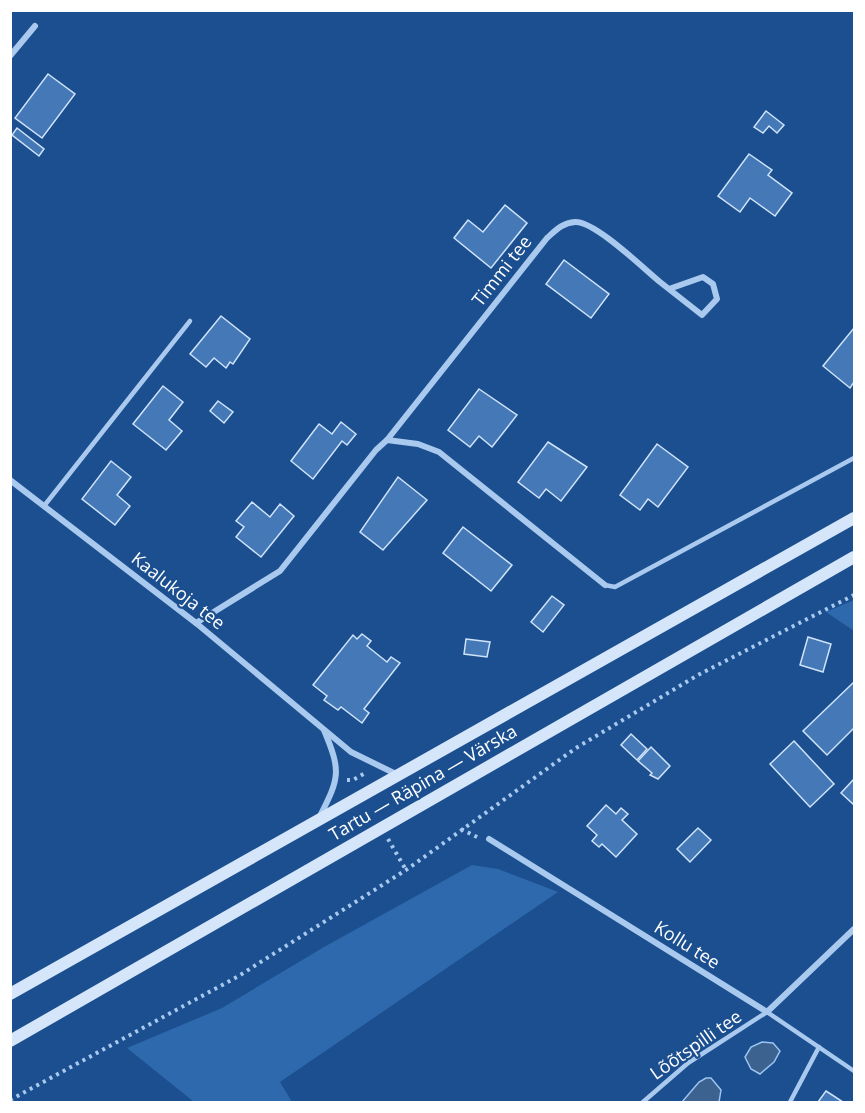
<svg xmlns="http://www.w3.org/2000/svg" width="865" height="1113" font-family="'Open Sans',sans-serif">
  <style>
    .green { fill: #2e69ad }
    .water { fill: #3c6290; stroke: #9cc4f0; stroke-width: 1.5 }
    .building { fill: #4478b7; stroke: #cfe3fa; stroke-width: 1.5 }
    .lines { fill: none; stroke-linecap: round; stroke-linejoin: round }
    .path { stroke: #a9c9ee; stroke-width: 4; stroke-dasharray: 3 4.5; stroke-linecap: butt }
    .lane { stroke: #a9c9ee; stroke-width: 4.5 }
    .street { stroke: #a9c9ee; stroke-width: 6 }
    .secondary { stroke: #d6e6fa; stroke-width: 12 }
    .labels { text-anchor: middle; stroke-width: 4.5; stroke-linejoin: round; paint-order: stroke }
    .street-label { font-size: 18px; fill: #fff; stroke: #1b4f8f }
  </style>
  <rect width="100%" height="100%" fill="#1b4f8f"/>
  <g class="green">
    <polygon points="854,600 854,631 826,612"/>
    <polygon points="472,865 498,869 558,892 280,1082 292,1102 194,1102 127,1048 222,1008 324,947"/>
  </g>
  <g class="water">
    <polygon points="762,1042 773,1043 780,1051 774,1062 760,1074 751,1069 745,1057 751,1047"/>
    <polygon points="706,1078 711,1078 721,1090 719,1102 682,1102 699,1082"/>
  </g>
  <g class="building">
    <polygon points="48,74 75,94 42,138 15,118"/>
    <polygon points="766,111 784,125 777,133 769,126 763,133 754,127"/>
    <polygon points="17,128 44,149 39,156 12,135"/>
    <polygon points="749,154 772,170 768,175 792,193 775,216 750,198 740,212 718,196"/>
    <polygon points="505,205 527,223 491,268 454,238 468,220 483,232"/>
    <polygon points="564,260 609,294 591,318 546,284"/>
    <polygon points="221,316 250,339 233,364 230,362 226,368 214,358 206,367 190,354"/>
    <polygon points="854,328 854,382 850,388 823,366"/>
    <polygon points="163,386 183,402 169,420 182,431 166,450 133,424"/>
    <polygon points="479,389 517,415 492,447 479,436 470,447 448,430"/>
    <polygon points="218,401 233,412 224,423 210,411"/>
    <polygon points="341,422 356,434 347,445 342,441 313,479 291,461 319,424 332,434"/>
    <polygon points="548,442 587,467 561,501 546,489 539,498 518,482"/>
    <polygon points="657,444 688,467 658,507 648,499 640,510 620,495"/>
    <polygon points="111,461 131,477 117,495 130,506 115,525 82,499"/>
    <polygon points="398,477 427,500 383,550 360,532"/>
    <polygon points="252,502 270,517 280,504 294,516 261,557 236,537 244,527 236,521"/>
    <polygon points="463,527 512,565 491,591 443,553"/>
    <polygon points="552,596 564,605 543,632 531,622"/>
    <polygon points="362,634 371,641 367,646 387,662 391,657 400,663 364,709 369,713 362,723 341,707 338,710 324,700 327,696 313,685 353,635 357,639"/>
    <polygon points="808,637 831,644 823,672 800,665"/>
    <polygon points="466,639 490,642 487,657 464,654"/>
    <polygon points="854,682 854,728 827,755 803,731"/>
    <polygon points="631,734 647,749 637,760 621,745"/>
    <polygon points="794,741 834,784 810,807 770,764"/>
    <polygon points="651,747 670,766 658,779 650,775 652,773 638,761"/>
    <polygon points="854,779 854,802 853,804 841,793"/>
    <polygon points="606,805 616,814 621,808 628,814 622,820 637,834 616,857 602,844 599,847 592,841 597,835 587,826"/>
    <polygon points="698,828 711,840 690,862 677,849"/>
    <polygon points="826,1091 843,1102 818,1102"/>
  </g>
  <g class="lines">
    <g class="path">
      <polyline points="347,780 353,780 367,772"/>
      <polyline points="461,829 479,838"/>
      <polyline points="388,839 406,870"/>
      <polyline points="10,1100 237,977 406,870 576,748 698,675 854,595"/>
    </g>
    <g class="lane">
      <polyline points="44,506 190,321"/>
      <polyline points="605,585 615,587 854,458"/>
      <polyline points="643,1102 688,1063 767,1012 854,1071"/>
      <polyline points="790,1102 819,1047"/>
    </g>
    <g class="street">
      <polyline points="10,56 35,26"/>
      <path d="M 387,440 L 547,238 C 556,230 562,223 575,222 C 595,221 644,269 660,282 L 702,315 L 717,299 L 713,284 L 703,277 L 669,289"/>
      <polyline points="10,480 196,623 351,752 398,775"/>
      <polyline points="196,623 280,571 376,450 387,440 418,444 439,452 605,585"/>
      <path d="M 320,816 C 340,777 341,771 324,730"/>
      <polyline points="489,839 767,1012 854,929"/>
    </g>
    <g class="secondary">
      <polyline points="10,994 854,518"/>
      <polyline points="10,1041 854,557"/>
    </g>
  </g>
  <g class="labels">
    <g class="street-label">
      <text transform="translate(502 271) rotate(-52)" y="6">Timmi tee</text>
      <text transform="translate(178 591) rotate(38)" y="6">Kaalukoja tee</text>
      <text transform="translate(423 783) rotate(-30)" y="6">Tartu — Räpina — Värska</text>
      <text transform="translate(687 945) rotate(32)" y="6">Kollu tee</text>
      <text transform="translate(696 1045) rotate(-35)" y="6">Lõõtspilli tee</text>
    </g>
  </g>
  <rect width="865" height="1113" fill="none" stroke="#ffffff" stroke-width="24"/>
</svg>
